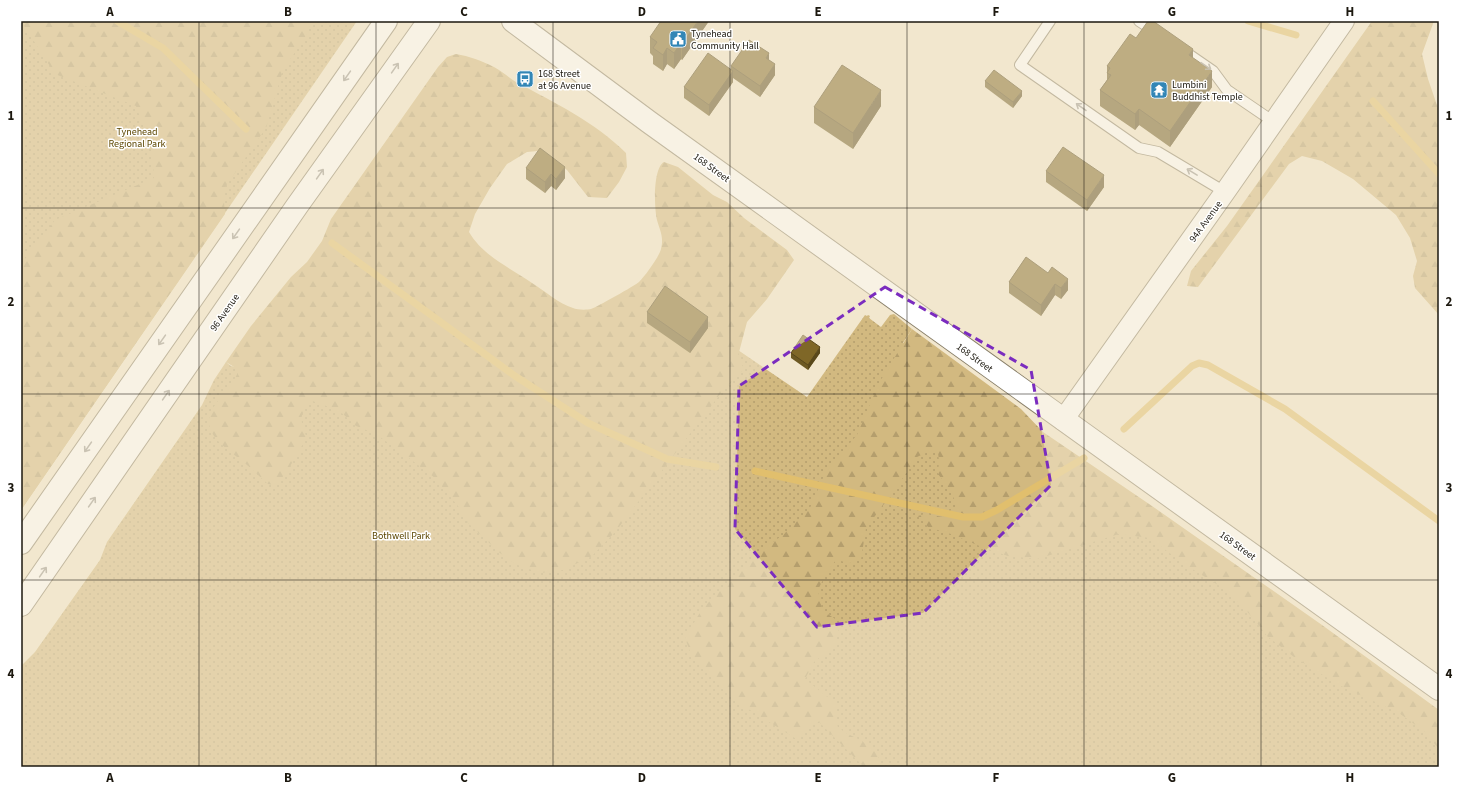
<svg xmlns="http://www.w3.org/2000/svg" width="1460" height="788" font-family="'Source Sans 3',sans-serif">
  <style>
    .green { fill: url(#green-dots) }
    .forest { fill: url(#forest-firs) }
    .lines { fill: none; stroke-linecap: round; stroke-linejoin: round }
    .stream { stroke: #e1bf6d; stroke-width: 7 }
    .service-casing { stroke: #8a806a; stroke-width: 12 }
    .minor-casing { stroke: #8a806a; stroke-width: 22 }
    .secondary-casing { stroke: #8a806a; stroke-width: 24 }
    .service { stroke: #fff; stroke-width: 10 }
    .minor { stroke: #fff; stroke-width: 20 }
    .secondary { stroke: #fff; stroke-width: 22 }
    .wall { fill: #6d5922 }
    .shaded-wall { fill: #59481b }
    .building { fill: #7f6727; stroke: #59481b }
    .oneway { stroke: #999793 }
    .marked { fill: none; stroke: #7b2cbf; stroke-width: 3; stroke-dasharray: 8 5; stroke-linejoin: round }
    .grid { fill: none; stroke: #1c180f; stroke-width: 1; stroke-opacity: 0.55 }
    .labels { text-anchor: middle; stroke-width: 3; stroke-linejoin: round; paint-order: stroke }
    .poi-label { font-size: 10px; fill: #1c180f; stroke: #fff; text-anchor: start }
    .park-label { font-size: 10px; fill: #5c4600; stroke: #fff }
    .street-label { font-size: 10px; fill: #1c180f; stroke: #fff }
    .neatline { fill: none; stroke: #1c180f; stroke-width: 1.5 }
    .grid-label { font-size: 13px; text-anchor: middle; font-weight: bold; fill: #1c180f }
  </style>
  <defs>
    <pattern id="green-dots" width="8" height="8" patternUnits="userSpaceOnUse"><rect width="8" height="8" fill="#d2b980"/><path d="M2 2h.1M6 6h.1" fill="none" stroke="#b49e6d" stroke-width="1.8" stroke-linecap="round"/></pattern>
    <pattern id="forest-firs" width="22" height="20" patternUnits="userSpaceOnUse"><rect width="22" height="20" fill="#d2b980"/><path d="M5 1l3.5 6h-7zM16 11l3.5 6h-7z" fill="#b49e6d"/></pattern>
  </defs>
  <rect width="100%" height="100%" fill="#f2e7ce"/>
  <g class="green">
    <polygon points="21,21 357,21 21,510"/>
    <polygon points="894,314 912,329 903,343 1439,727 1439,767 21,767 21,666 35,652 100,560 107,542 202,405 214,380 226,362 231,366 668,440 735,348 807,397 865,315 867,316 868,315 870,316 869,318 881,327 890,315"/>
  </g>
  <g class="forest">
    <polygon points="21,21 311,21 308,33 283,70 266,128 223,190 225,214 21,510 21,264 55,220 154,178 152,150 136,106 55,74"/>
    <polygon points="1372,21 1434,21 1422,54 1428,79 1439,111 1439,315 1415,288 1413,276 1417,261 1410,238 1396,215 1353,179 1322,161 1302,156 1289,164 1198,287 1187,286 1191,271 1227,226"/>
    <path d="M 456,54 C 469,56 482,61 494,67 C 502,71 509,78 516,82 C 555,103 595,122 626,153 L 627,167 L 619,182 L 607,198 L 588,197 L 567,170 L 538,151 L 527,152 L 507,164 L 490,188 L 475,214 L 469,232 C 483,256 509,267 532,283 C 545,291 559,304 573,308 C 577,310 587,310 591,309 C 595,308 636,285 639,282 C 645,276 659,257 661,249 C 664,237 660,231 657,220 C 654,207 653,168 664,162 L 678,167 L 713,195 L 727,202 L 744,218 L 787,250 L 794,260 L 767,299 L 747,322 L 738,356 L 744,369 L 721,393 L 616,531 L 592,556 L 563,570 L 540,573 L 515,564 L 500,553 L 468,523 L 458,506 L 435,478 L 405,455 L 376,434 L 356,426 L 343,414 L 322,404 L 312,401 C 298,413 300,422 307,438 C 296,453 289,473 275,485 L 268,484 C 259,476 250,467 240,459 C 225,447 199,432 213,408 C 222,394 232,387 239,370 L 226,362 L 251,326 L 291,277 L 307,262 L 322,241 L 331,219 L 438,67 L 447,57 Z"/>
    <polygon points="912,329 1021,409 1043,432 1152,506 1322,625 1439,710 1439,749 1424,731 1399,713 1339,685 1294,657 1267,636 1253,618 1228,591 1184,564 1150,538 1119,534 1037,559 1008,556 982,547 951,534 928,527 918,516 925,514 943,517 957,505 950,490 938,474 939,461 938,452 930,451 917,457 896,488 866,528 861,559 850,563 836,560 826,573 818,590 822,610 835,619 839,629 834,646 814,662 805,679 821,692 835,702 835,723 844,732 862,741 876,752 882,765 879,767 864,767 819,722 806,729 798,740 742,705 691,654 685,638 702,609 761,549 782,536 810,508 826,471 857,435 879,383"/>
  </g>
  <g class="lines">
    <g class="stream">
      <polyline points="117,21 163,48 246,129"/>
      <polyline points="1248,21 1296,35"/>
      <polyline points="1373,101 1439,174"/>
      <polyline points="332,243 515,376 588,423 667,459 716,467"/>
      <polyline points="1124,429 1192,366 1199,363 1208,365 1285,409 1439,521"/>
      <polyline points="755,471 963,517 982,517 997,510 1084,458"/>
    </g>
    <defs>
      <g id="service">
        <polyline points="1050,21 1020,65 1139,148 1158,152 1225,192"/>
        <polyline points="1139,21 1156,32"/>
        <polyline points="1184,51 1213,71 1227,90 1274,122"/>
      </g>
      <polyline id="minor" points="1063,420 1225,192 1344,21"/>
      <g id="secondary">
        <polyline points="513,21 649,122 1439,689"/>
        <polyline points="21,543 386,21"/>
        <polyline points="21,605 297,206 429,21"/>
      </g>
    </defs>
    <use href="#service" class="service-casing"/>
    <use href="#minor" class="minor-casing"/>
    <use href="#secondary" class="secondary-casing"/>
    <use href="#service" class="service"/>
    <use href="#minor" class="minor"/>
    <use href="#secondary" class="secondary"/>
  </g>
  <g class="wall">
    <polygon points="709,21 682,60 681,59 674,69 667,64 663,71 653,64 653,56 650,53 650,37"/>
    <polygon points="1136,38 1193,58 1212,87 1170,147 1139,125 1135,130 1100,106 1100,90 1107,80 1107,66"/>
    <polygon points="769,60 775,75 760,97 733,78 733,82 709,116 684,98 684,87 731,70 731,66"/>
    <polygon points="985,81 1022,96 1013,108 985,87"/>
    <polygon points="881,106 853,149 814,123 814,107"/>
    <polygon points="526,168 565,178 556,190 551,186 545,193 526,179"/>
    <polygon points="1046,171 1104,187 1087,211 1046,182"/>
    <polygon points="1026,257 1068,290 1061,299 1055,295 1041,316 1009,293 1009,282"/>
    <polygon points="647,312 708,328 690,353 647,323"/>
    <polygon points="791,353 820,353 808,370 791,358"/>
  </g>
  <g class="shaded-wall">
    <polygon points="698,21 709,21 682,60 682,44"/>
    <polygon points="681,43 681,59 674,69 674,53"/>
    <polygon points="667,48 667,64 663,71 663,55"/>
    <polygon points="1193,49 1193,65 1189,55"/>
    <polygon points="769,53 769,64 766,58"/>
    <polygon points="775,64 775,75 760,97 760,86"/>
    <polygon points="733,71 733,82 709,116 709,105"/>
    <polygon points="1212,71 1212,87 1170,147 1170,131"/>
    <polygon points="881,90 881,106 853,149 853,133"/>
    <polygon points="1022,91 1022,96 1013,108 1013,102"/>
    <polygon points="1139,109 1139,125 1135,130 1135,114"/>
    <polygon points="565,167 565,178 556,190 556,179"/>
    <polygon points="551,174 551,186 545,193 545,182"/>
    <polygon points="1104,175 1104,187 1087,211 1087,200"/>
    <polygon points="1068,279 1068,290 1061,299 1061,288"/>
    <polygon points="1055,284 1055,295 1041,316 1041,305"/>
    <polygon points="708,317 708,328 690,353 690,342"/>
    <polygon points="820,347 820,353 808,370 808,365"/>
  </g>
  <g class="building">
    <polygon points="661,21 698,21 682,44 681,43 674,53 667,48 663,55 653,48 657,42 650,37"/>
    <polygon points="1148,21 1153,21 1193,49 1189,55 1212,71 1170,131 1139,109 1135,114 1100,90 1111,75 1107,73 1110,68 1107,66 1130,34 1136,38"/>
    <polygon points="749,40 769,53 766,58 775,64 760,86 731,66"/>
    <polygon points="708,53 733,71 709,105 684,87"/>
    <polygon points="842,65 881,90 853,133 814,107"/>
    <polygon points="994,70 1022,91 1013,102 985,81"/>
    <polygon points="1063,147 1104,175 1087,200 1046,171"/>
    <polygon points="540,148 565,167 556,179 551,174 545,182 526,168"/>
    <polygon points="1026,257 1048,273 1052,267 1068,279 1061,288 1055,284 1041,305 1009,282"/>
    <polygon points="665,286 708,317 690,342 647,312"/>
    <polygon points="803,335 820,347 808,365 791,353"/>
  </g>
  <defs><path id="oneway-shaft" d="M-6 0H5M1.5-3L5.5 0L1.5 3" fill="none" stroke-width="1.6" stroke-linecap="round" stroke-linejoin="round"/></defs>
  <g class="oneway">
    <use href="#oneway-shaft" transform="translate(1206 66) rotate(34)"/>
    <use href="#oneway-shaft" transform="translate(395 68) rotate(-55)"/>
    <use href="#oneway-shaft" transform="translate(347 76) rotate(125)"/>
    <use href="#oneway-shaft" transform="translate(1081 107) rotate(-145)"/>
    <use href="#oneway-shaft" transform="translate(1192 172) rotate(-149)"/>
    <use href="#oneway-shaft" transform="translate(320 174) rotate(-55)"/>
    <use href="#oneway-shaft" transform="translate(236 234) rotate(125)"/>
    <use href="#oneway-shaft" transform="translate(162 340) rotate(125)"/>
    <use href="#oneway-shaft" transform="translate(166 395) rotate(-55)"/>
    <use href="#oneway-shaft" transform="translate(88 447) rotate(125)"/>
    <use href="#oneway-shaft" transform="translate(92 502) rotate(-55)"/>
    <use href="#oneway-shaft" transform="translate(43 572) rotate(-55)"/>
  </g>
  <path d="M0 0H1460V788H0ZM 885,287 L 1031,370 L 1051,485 L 923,613 L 817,627 L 735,529 L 739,386 Z" fill="#f2e7ce" fill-opacity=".55" fill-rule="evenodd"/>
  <path class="marked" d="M 885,287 L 1031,370 L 1051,485 L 923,613 L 817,627 L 735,529 L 739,386 Z"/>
  <path class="grid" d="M 199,21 L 199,767M 376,21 L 376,767M 553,21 L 553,767M 730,21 L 730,767M 907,21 L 907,767M 1084,21 L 1084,767M 1261,21 L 1261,767M 21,208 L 1439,208M 21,394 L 1439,394M 21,580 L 1439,580"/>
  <defs>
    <symbol id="civic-square" viewBox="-11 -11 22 22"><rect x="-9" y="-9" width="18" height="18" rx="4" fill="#3286b6" stroke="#fff"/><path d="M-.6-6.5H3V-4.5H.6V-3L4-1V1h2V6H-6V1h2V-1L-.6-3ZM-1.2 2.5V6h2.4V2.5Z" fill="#fff"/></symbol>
    <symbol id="bus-square" viewBox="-11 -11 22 22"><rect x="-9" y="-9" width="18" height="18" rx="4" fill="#3286b6" stroke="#fff"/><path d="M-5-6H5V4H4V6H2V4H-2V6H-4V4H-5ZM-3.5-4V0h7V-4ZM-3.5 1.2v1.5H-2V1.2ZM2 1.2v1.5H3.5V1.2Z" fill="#fff"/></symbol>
    <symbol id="temple-square" viewBox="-11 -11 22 22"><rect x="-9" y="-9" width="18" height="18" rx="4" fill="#3286b6" stroke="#fff"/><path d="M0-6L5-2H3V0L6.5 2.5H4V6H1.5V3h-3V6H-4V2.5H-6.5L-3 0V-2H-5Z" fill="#fff"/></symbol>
  </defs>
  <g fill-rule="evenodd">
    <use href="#civic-square" x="668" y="29" width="20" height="20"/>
    <use href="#bus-square" x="515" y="69" width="20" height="20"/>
    <use href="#temple-square" x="1149" y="80" width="20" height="20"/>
  </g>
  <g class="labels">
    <g class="poi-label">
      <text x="691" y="37">Tynehead<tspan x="691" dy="12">Community Hall</tspan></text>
      <text x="538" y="77">168 Street<tspan x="538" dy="12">at 96 Avenue</tspan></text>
      <text x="1172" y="88">Lumbini<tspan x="1172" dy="12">Buddhist Temple</tspan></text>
    </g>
    <g class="park-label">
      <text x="137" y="135">Tynehead<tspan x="137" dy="12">Regional Park</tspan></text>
      <text x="401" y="539">Bothwell Park</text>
    </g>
    <g class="street-label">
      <text transform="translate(712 167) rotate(36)" y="4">168 Street</text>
      <text transform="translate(1205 221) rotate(-54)" y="4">94A Avenue</text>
      <text transform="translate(224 312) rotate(-55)" y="4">96 Avenue</text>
      <text transform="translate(975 357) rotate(36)" y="4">168 Street</text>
      <text transform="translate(1238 545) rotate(36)" y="4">168 Street</text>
    </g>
  </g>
  <rect width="1460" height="788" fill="none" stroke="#ffffff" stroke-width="44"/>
  <rect x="22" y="22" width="1416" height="744" class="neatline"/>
  <g class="grid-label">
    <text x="110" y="16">A</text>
    <text x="288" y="16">B</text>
    <text x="464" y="16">C</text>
    <text x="642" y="16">D</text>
    <text x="818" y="16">E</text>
    <text x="996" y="16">F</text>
    <text x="1172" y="16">G</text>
    <text x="1350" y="16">H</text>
    <text x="11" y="120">1</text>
    <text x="1449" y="120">1</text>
    <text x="11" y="306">2</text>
    <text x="1449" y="306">2</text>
    <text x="11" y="492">3</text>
    <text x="1449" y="492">3</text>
    <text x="11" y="678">4</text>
    <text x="1449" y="678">4</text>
    <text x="110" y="782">A</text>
    <text x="288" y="782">B</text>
    <text x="464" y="782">C</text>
    <text x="642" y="782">D</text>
    <text x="818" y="782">E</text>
    <text x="996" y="782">F</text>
    <text x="1172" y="782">G</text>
    <text x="1350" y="782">H</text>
  </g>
</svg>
